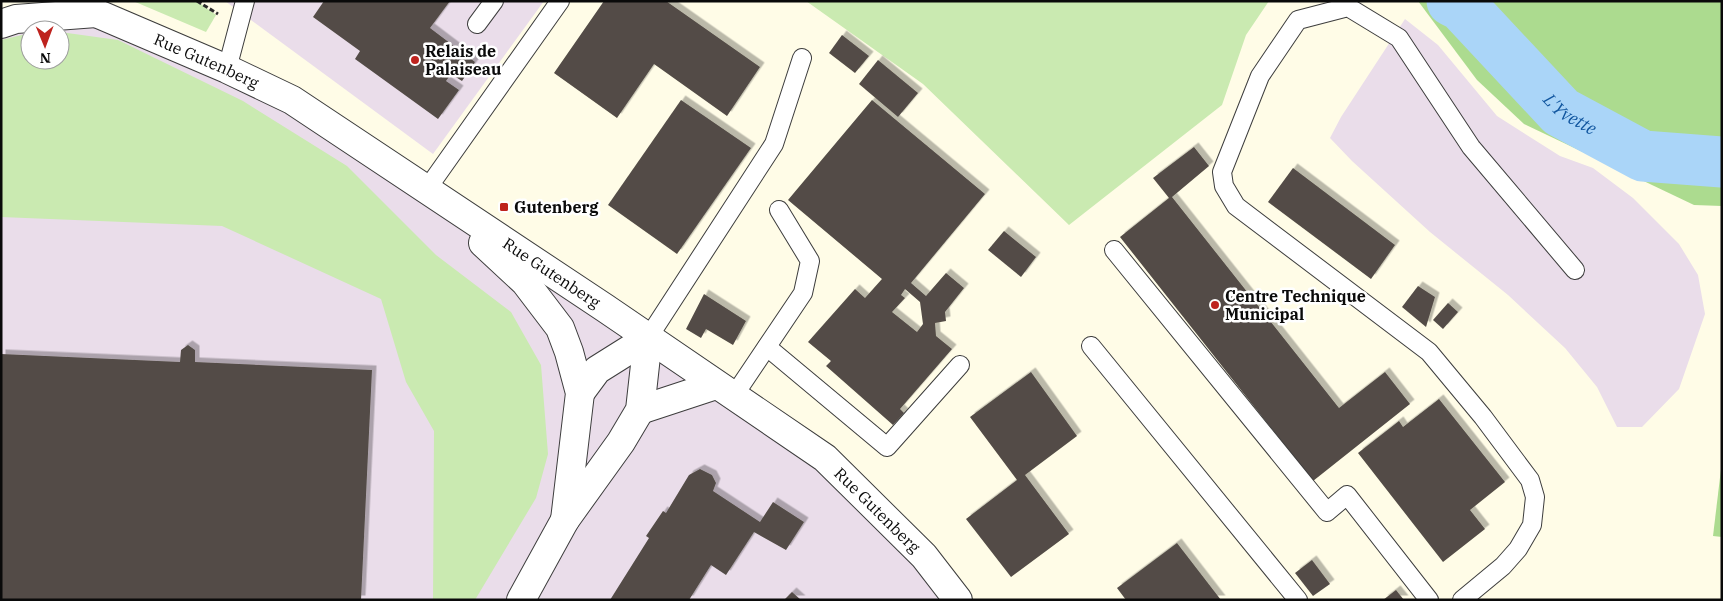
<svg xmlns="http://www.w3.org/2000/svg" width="1723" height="601" font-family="'IBM Plex Serif',serif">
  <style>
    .industrial { fill: #eaddea; fill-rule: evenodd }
    .green { fill: #caeab1 }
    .forest { fill: #acdb8f }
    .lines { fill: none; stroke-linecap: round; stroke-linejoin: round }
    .river { stroke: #aad5f8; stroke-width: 51 }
    .building { fill: #534c46; fill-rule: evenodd; filter: url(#shadow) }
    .service-casing { stroke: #3d3d3d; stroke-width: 20 }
    .tertiary-casing { stroke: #3d3d3d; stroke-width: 30 }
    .path { stroke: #2c2c2c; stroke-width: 3; stroke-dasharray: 5 2.5; stroke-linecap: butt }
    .service { stroke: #fff; stroke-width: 18 }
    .tertiary { stroke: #fff; stroke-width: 28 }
    .poi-dot { fill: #be231e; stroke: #fff; stroke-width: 2 }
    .labels { text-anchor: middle; stroke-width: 5; stroke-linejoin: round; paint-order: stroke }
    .poi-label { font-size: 16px; font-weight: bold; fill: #0a0a0a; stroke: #fff; text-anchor: start }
    .street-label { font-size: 16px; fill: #0a0a0a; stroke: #fff }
    .water-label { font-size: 18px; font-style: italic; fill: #11569f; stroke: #fff }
  </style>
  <defs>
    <filter id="shadow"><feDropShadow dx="4.5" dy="-4.5" stdDeviation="0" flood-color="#0004"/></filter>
  </defs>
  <rect width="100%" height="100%" fill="#fffce7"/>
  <g class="industrial">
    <polygon points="225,1 544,1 433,154"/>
    <path d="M 96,13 L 227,69 L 825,458 L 958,600 L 1,600 L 1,24 ZM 30,30 L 60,30 L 60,60 L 30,60 Z"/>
    <polygon points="1405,19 1438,45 1497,116 1560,156 1593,168 1633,198 1679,244 1698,275 1705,314 1679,389 1642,427 1617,427 1597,387 1565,348 1508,295 1430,232 1352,161 1330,138 1341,117"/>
  </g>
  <g class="green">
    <polygon points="133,1 197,1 216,15 206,32"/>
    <polygon points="806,1 1269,1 1246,35 1222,105 1069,225 923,84"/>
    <polygon points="60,32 118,40 243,101 347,166 436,255 511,312 541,365 548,454 536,498 475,600 433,600 434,431 406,382 381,299 222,226 1,217 1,40 30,33 30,60 60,60"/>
  </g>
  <g class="forest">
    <polygon points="1418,1 1722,1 1722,206 1694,205 1524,124 1477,80"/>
    <polygon points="1722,461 1722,537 1713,536"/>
  </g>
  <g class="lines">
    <path class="river" id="s1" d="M 1452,1 L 1462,6 L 1561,112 L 1643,156 L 1722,162"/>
  </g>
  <g class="building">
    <polygon points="324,1 450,1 430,28 475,62 462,81 451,74 446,81 459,90 438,119 355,59 360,51 313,17"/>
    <polygon points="604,1 666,1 760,67 727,116 654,64 617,118 554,73"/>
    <polygon points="842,35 869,56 855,73 829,53"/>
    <polygon points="878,60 918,93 898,117 859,84"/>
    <polygon points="681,100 751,148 677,254 608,205"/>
    <path d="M 872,100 L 985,194 L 911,283 L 926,296 L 946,273 L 964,288 L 945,312 L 946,321 L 935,323 L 936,336 L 952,349 L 900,409 L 904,413 L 893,425 L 826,366 L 831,361 L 808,342 L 855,289 L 865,298 L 882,279 L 788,200 ZM 905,289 L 920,302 L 923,324 L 917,332 L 892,312 L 905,298 L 901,295 Z"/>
    <polygon points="1194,147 1209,166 1172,197 1339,408 1385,372 1410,404 1313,481 1120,237 1169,198 1153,178"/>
    <polygon points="1293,168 1395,245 1371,279 1268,202"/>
    <polygon points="1004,231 1036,257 1021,277 988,250"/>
    <polygon points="1418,286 1435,297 1426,327 1402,307"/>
    <polygon points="704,294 746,321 733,345 706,329 701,338 686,329"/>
    <polygon points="1448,303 1458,312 1443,329 1433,320"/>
    <polygon points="188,345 195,350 195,362 372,370 361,600 1,600 1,354 180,362 181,350"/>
    <polygon points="1031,372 1077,436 1025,475 1069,534 1011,577 966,519 1017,480 970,417"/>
    <polygon points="1439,399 1505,482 1470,510 1485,529 1443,562 1358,453 1399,421 1403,427"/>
    <polygon points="700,469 712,475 716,483 713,491 760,522 773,502 804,522 786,550 754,532 726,575 711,565 689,600 610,600 649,538 646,536 663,511 666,513 689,475"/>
    <polygon points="1177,543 1221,600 1126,600 1117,588"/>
    <polygon points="1312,560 1330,584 1313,596 1295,573"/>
    <polygon points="1396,590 1404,600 1383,600"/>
    <polygon points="792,592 801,600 784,600"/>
  </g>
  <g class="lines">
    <defs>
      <g id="service">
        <polyline points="477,24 494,1"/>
        <polyline points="227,69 245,1"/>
        <polyline points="427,189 560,1"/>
        <polyline points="1114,250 1327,512 1347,495 1429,600"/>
        <polyline points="648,338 774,144 802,58"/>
        <polyline points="1091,346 1298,600"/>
        <polyline points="767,347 887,447 960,365"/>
        <polyline points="733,397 803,293 810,261 779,210"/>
        <polyline points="1462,600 1503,566 1518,549 1532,525 1535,497 1530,480 1483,417 1429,352 1236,206 1224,186 1222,172 1260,76 1298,20 1348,7 1399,38 1471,147 1575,270"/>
      </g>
      <g id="tertiary">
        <path id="s2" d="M 78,1 L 96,13 L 227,69 L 292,100 L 605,308 L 825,458 L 924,556 L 958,600"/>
        <polyline points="1,24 16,19 96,13"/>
        <polyline points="483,243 525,282 560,328 569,352 580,393 565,520"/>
        <polyline points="580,393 597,370 648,338"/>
        <polyline points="640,410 716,385"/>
        <polyline points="521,600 565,520 621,442 640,410 648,338"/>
      </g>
    </defs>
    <use href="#service" class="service-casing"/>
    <use href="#tertiary" class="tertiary-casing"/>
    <polyline class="path" points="197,1 218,14"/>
    <use href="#service" class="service"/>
    <use href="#tertiary" class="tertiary"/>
  </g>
  <g class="poi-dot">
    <circle cx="415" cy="60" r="5"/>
    <rect x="499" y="202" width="10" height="10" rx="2.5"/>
    <circle cx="1215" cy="305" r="5"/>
  </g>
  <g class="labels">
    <g class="poi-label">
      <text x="425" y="57">Relais de<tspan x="425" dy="18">Palaiseau</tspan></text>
      <text x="514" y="213">Gutenberg</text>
      <text x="1225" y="302">Centre Technique<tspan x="1225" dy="18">Municipal</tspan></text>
    </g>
    <g class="street-label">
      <text dy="6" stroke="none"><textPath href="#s2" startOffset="142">Rue Gutenberg</textPath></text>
      <text dy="6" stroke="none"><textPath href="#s2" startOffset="548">Rue Gutenberg</textPath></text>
      <text dy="6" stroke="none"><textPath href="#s2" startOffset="952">Rue Gutenberg</textPath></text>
    </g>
    <g class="water-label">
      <text dy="6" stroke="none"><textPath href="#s1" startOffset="165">L'Yvette</textPath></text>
    </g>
  </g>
  <rect width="1723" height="601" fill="none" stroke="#0a0a0a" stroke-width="5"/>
  <g transform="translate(45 45) rotate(179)"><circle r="24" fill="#ffffff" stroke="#9d9d9d"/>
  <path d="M0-4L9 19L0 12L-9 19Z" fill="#be231e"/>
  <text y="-8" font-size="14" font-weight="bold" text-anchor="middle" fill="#0a0a0a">N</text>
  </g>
</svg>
